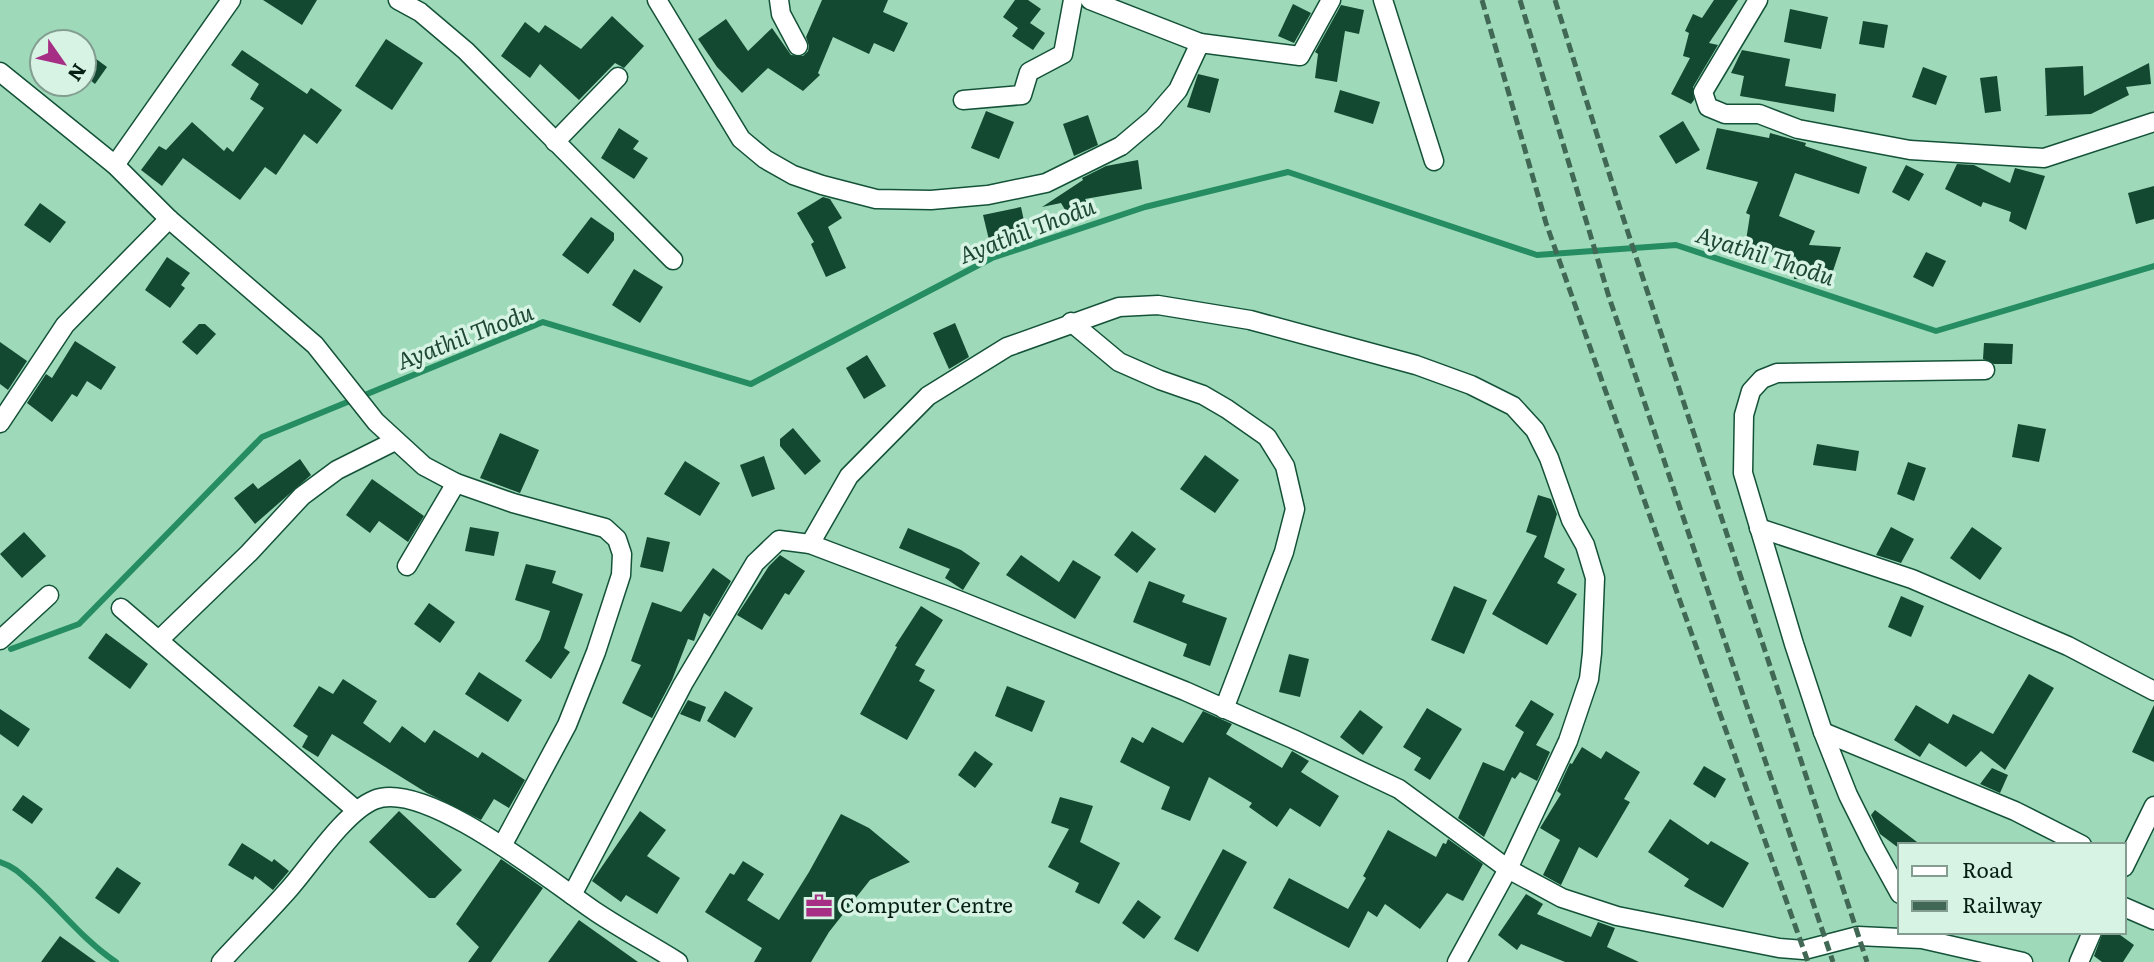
<svg xmlns="http://www.w3.org/2000/svg" width="2154" height="962" font-family="Literata,serif">
  <style>
    .lines { fill: none; stroke-linecap: round; stroke-linejoin: round }
    .stream { stroke: #268d62; stroke-width: 6 }
    .building { fill: #134831 }
    .minor-casing { stroke: #145238; stroke-width: 21 }
    .minor { stroke: #fff; stroke-width: 18 }
    .rail { stroke: #416854; stroke-width: 5; stroke-dasharray: 10 5; stroke-linecap: butt }
    .labels { text-anchor: middle; stroke-width: 7; stroke-linejoin: round; paint-order: stroke }
    .poi-label { font-size: 21px; fill: #061f14; stroke: #d6f3e3; text-anchor: start }
    .water-label { font-size: 23px; font-style: italic; fill: #1e4734; stroke: #d6f3e3 }
  </style>
  <rect width="100%" height="100%" fill="#9edaba"/>
  <g class="lines">
    <g class="stream">
      <polyline points="11,649 79,624 262,437 543,322 751,384 992,258 1145,207 1288,172 1537,255 1676,245 1936,331 2154,266"/>
      <path d="M 0,862 C 13,866 21,874 31,883 C 60,909 84,941 116,962"/>
    </g>
  </g>
  <g class="building">
    <polygon points="263,0 317,0 302,25"/>
    <polygon points="822,0 888,0 883,12 908,23 894,52 874,43 869,54 833,37 818,73 820,75 803,91 768,68 742,93 717,67 698,39 726,19 748,51 772,28 791,55 803,56 808,51 809,46 806,37"/>
    <polygon points="1015,0 1028,0 1041,9 1030,23 1045,33 1033,50 1012,36 1018,28 1003,17"/>
    <polygon points="1714,0 1738,0 1709,43 1718,45 1693,87 1694,100 1691,104 1671,94 1690,58 1683,56 1689,33 1685,31 1693,14 1702,18"/>
    <polygon points="1293,4 1311,13 1294,43 1278,36"/>
    <polygon points="1341,5 1364,10 1359,34 1345,31 1337,82 1315,78 1318,54 1315,52"/>
    <polygon points="1790,9 1828,17 1821,49 1784,42"/>
    <polygon points="612,16 644,46 624,68 615,63 579,100 540,64 530,78 501,56 525,22 539,33 545,25 581,49"/>
    <polygon points="1863,21 1888,25 1884,48 1859,44"/>
    <polygon points="386,39 423,63 392,110 355,86"/>
    <polygon points="84,50 107,67 95,84 84,75"/>
    <polygon points="242,50 307,94 311,88 342,110 317,144 304,134 276,175 265,167 240,200 183,158 162,186 141,170 159,146 166,150 192,122 224,151 227,147 233,152 264,108 250,99 259,84 231,65"/>
    <polygon points="1742,50 1790,59 1785,86 1836,94 1834,112 1740,96 1744,76 1731,73"/>
    <polygon points="2149,63 2151,84 2126,87 2129,95 2091,114 2044,116 2047,115 2045,68 2083,66 2084,96"/>
    <polygon points="1923,67 1947,76 1936,105 1912,97"/>
    <polygon points="1198,74 1219,79 1210,113 1187,107"/>
    <polygon points="1997,76 2001,111 1985,113 1980,78"/>
    <polygon points="1340,90 1380,102 1373,124 1334,112"/>
    <polygon points="986,111 1014,122 999,159 971,148"/>
    <polygon points="1088,115 1098,145 1074,156 1063,124"/>
    <polygon points="1683,121 1700,150 1676,164 1659,136"/>
    <polygon points="619,128 639,141 633,149 648,158 634,179 601,158"/>
    <polygon points="1717,128 1769,138 1770,133 1806,143 1805,146 1867,167 1859,194 1795,173 1779,216 1815,231 1809,245 1841,247 1830,280 1794,279 1796,257 1745,247 1750,215 1746,213 1758,182 1706,169"/>
    <polygon points="1138,160 1142,189 1085,199 1089,207 1070,218 1061,203 1042,207 1083,180 1082,178 1106,166"/>
    <polygon points="1957,164 1974,165 2010,183 2015,168 2045,176 2026,230 2009,221 2011,212 1983,202 1981,207 1945,189"/>
    <polygon points="1906,165 1924,174 1909,201 1892,192"/>
    <polygon points="2154,186 2154,219 2136,224 2128,193"/>
    <polygon points="823,197 830,199 842,218 828,227 846,268 826,277 811,244 814,242 797,213"/>
    <polygon points="40,203 66,222 50,243 24,225"/>
    <polygon points="1021,207 1027,235 990,244 983,215"/>
    <polygon points="591,217 614,233 614,240 588,274 562,255"/>
    <polygon points="1926,252 1946,261 1933,287 1913,277"/>
    <polygon points="167,257 190,273 181,285 185,288 170,308 145,290"/>
    <polygon points="634,269 663,287 640,323 612,305"/>
    <polygon points="955,323 969,357 949,369 933,333"/>
    <polygon points="199,324 205,324 216,334 197,355 182,342"/>
    <polygon points="75,341 116,367 101,390 87,381 77,397 72,394 52,422 27,403 46,374 52,378"/>
    <polygon points="0,342 27,361 8,390 0,384"/>
    <polygon points="1984,343 2013,344 2012,364 1994,364 1983,359"/>
    <polygon points="867,355 886,386 864,399 846,368"/>
    <polygon points="2018,424 2046,429 2039,462 2012,457"/>
    <polygon points="793,428 821,461 805,475 780,446 780,439"/>
    <polygon points="500,433 539,450 520,493 480,478"/>
    <polygon points="1817,444 1859,451 1856,471 1813,465"/>
    <polygon points="1205,455 1239,480 1215,513 1180,489"/>
    <polygon points="764,456 775,489 752,497 740,465"/>
    <polygon points="300,459 311,475 255,524 234,498 253,483 258,489"/>
    <polygon points="685,461 720,483 700,516 664,494"/>
    <polygon points="1908,462 1926,468 1914,501 1897,494"/>
    <polygon points="372,479 424,516 408,542 379,521 370,533 346,515"/>
    <polygon points="1538,495 1551,499 1557,514 1544,557 1565,569 1557,583 1577,594 1547,645 1492,614 1537,536 1526,532"/>
    <polygon points="470,527 499,532 494,556 465,551"/>
    <polygon points="1891,527 1914,539 1901,563 1876,555"/>
    <polygon points="1972,527 2002,548 1980,580 1950,558"/>
    <polygon points="908,528 961,550 980,563 963,590 945,578 950,569 899,548"/>
    <polygon points="1132,531 1156,549 1137,573 1114,555"/>
    <polygon points="24,532 46,556 22,578 0,554"/>
    <polygon points="647,537 670,542 663,572 640,567"/>
    <polygon points="780,555 805,571 789,595 785,593 762,630 737,615 769,566"/>
    <polygon points="1021,555 1059,582 1073,560 1101,577 1075,619 1006,575"/>
    <polygon points="526,564 556,571 552,583 583,594 564,648 570,652 551,679 525,661 540,640 550,611 515,600"/>
    <polygon points="713,568 731,581 710,617 704,613 694,641 688,639 672,680 652,718 622,703 641,665 631,661 652,602 681,612"/>
    <polygon points="1149,581 1185,595 1182,602 1227,618 1210,666 1183,656 1187,644 1133,622"/>
    <polygon points="1454,586 1487,600 1464,654 1431,640"/>
    <polygon points="1901,596 1924,606 1911,637 1888,627"/>
    <polygon points="429,603 455,622 440,643 414,624"/>
    <polygon points="921,606 943,620 915,665 925,670 919,681 935,690 907,740 860,714 897,647 895,646"/>
    <polygon points="106,633 148,664 130,689 88,658"/>
    <polygon points="1289,654 1309,659 1300,697 1279,692"/>
    <polygon points="479,672 522,700 508,722 465,694"/>
    <polygon points="2029,674 2054,688 2005,770 1981,751 1966,767 1929,743 1920,757 1894,740 1916,705 1948,724 1953,714 1993,734"/>
    <polygon points="343,679 377,701 363,723 390,743 402,726 425,743 434,730 478,758 482,752 525,780 509,808 494,799 481,820 427,793 332,734 318,757 302,747 308,736 293,726 319,686 333,694"/>
    <polygon points="1007,686 1045,701 1032,732 995,716"/>
    <polygon points="725,691 753,708 735,738 707,721"/>
    <polygon points="688,700 706,707 700,722 680,714"/>
    <polygon points="1531,700 1554,714 1536,745 1550,752 1537,781 1520,772 1515,779 1512,777 1484,837 1458,818 1483,762 1504,771 1524,732 1515,726"/>
    <polygon points="2154,705 2154,762 2132,752"/>
    <polygon points="1427,708 1462,729 1430,780 1414,770 1421,758 1403,747"/>
    <polygon points="0,709 30,729 18,747 0,734"/>
    <polygon points="1360,710 1383,727 1363,755 1340,737"/>
    <polygon points="1203,711 1232,724 1226,734 1282,768 1292,751 1309,761 1301,772 1339,796 1320,827 1290,808 1277,827 1249,807 1252,803 1209,777 1190,821 1161,809 1170,787 1120,762 1132,737 1143,743 1152,727 1183,743"/>
    <polygon points="1582,747 1601,759 1606,751 1640,772 1624,799 1630,802 1597,858 1579,847 1561,885 1543,875 1560,840 1540,828 1561,794 1557,791 1570,763 1572,764"/>
    <polygon points="975,751 993,764 975,788 958,775"/>
    <polygon points="1704,766 1726,779 1715,798 1693,784"/>
    <polygon points="1992,768 2008,775 2000,793 1980,784"/>
    <polygon points="23,795 43,809 32,824 12,810"/>
    <polygon points="1060,797 1093,806 1080,842 1120,863 1099,904 1075,892 1079,883 1048,867 1069,829 1051,823"/>
    <polygon points="1875,810 1917,842 1915,845 1900,845 1900,849 1880,834 1871,815"/>
    <polygon points="399,811 462,870 435,898 429,898 369,842"/>
    <polygon points="640,811 666,830 647,856 680,878 657,914 626,895 621,902 592,881"/>
    <polygon points="841,814 869,828 910,862 870,880 829,932 811,962 754,962 762,948 705,912 730,873 734,875 743,861 764,874 747,900 779,920 809,872"/>
    <polygon points="1670,819 1708,845 1711,841 1749,863 1723,908 1684,886 1689,879 1648,852"/>
    <polygon points="1388,830 1436,857 1443,843 1446,844 1448,839 1483,864 1463,901 1447,893 1420,929 1385,904 1377,917 1368,911 1349,948 1273,908 1289,878 1348,909 1366,878 1363,876"/>
    <polygon points="242,843 272,862 274,859 289,871 273,890 255,876 253,880 228,865"/>
    <polygon points="1223,849 1247,862 1198,952 1174,939"/>
    <polygon points="501,859 543,888 491,962 468,962 479,947 456,924"/>
    <polygon points="117,867 141,883 119,914 95,898"/>
    <polygon points="1526,894 1543,904 1537,914 1591,937 1598,922 1615,928 1607,947 1639,962 1565,962 1521,944 1517,950 1498,935"/>
    <polygon points="1138,900 1161,917 1144,939 1122,923"/>
    <polygon points="579,920 638,962 548,962"/>
    <polygon points="2103,932 2116,932 2134,945 2123,962 2102,962 2094,956"/>
    <polygon points="60,936 96,962 41,962"/>
  </g>
  <g class="lines">
    <defs>
      <g id="minor">
        <polyline points="398,0 420,12 466,51 673,260"/>
        <polyline points="657,0 741,139 765,159 793,175 822,185 876,199 931,200 988,195 1046,183 1121,146 1153,119 1178,90 1200,43 1300,56 1331,0"/>
        <polyline points="779,0 781,14 798,46"/>
        <polyline points="1090,0 1200,43"/>
        <polyline points="1383,0 1434,161"/>
        <polyline points="1758,0 1703,92 1708,107 1725,114 1759,114 1798,129 1910,150 2044,158 2154,122"/>
        <polyline points="0,72 115,165 169,219 315,345 376,422 424,466 456,483 513,503 605,528 617,539 622,554 621,575 596,652 567,725 502,846"/>
        <polyline points="963,100 1022,95 1029,72 1063,54 1073,0"/>
        <polyline points="555,142 618,77"/>
        <polyline points="115,165 231,0"/>
        <polyline points="1071,322 1119,362 1160,380 1203,395 1227,409 1267,437 1285,466 1295,509 1284,552 1224,709"/>
        <polyline points="0,423 65,325 169,219"/>
        <polyline points="1759,528 1912,579 2068,646 2154,691"/>
        <polyline points="810,544 849,476 928,396 1007,347 1119,307 1158,305 1250,320 1416,365 1471,385 1513,406 1535,430 1549,458 1571,520 1585,545 1595,578 1592,653 1589,679 1568,741 1508,869 1457,962"/>
        <polyline points="407,566 456,483"/>
        <polyline points="121,608 356,810"/>
        <polyline points="160,639 249,553 302,496 337,470 395,441"/>
        <polyline points="0,640 49,595"/>
        <polyline points="1823,732 2015,811 2082,845"/>
        <polyline points="2124,867 2154,806"/>
        <polyline points="1900,894 1874,847 1848,795 1823,732 1794,644 1743,473 1744,415 1751,391 1762,379 1777,373 1985,370"/>
        <polyline points="572,895 683,684 755,563 779,540 810,544 958,600 1185,691 1293,739 1399,789 1508,869 1562,898 1617,916 1779,948 1804,950 1858,936 1922,939 2023,962"/>
        <polyline points="2124,907 2154,920"/>
        <path d="M 221,962 C 244,937 268,913 290,888 C 311,864 345,812 374,800 C 425,778 554,884 596,912 C 623,930 651,945 678,962"/>
        <polyline points="2079,962 2092,932"/>
      </g>
    </defs>
    <use href="#minor" class="minor-casing"/>
    <use href="#minor" class="minor"/>
    <g class="rail">
      <polyline points="1482,0 1546,223 1808,962"/>
      <polyline points="1520,0 1609,297 1833,962"/>
      <polyline points="1555,0 1619,205 1867,962"/>
    </g>
  </g>
  <defs>
    <symbol id="office-bare" viewBox="-9 -9 18 18"><path d="M-6-3h4V-5.5h4V-3h4V5H-6ZM-1-4.5V-3h2v-1.5ZM-6 0V1H6V0Z" fill="#a62e85" stroke="#d6f3e3" stroke-width="2.5" paint-order="stroke"/></symbol>
  </defs>
  <g fill-rule="evenodd">
    <use href="#office-bare" x="800" y="887" width="38" height="38"/>
  </g>
  <g class="labels">
    <g class="poi-label">
      <text x="840" y="913">Computer Centre</text>
    </g>
    <g class="water-label">
      <text transform="translate(1027 231) rotate(-21)" y="8">Ayathil Thodu</text>
      <text transform="translate(1765 256) rotate(18)" y="8">Ayathil Thodu</text>
      <text transform="translate(465 337) rotate(-21)" y="8">Ayathil Thodu</text>
    </g>
  </g>
  <rect x="1898" y="843" width="228" height="91" fill="#d6f3e3" stroke="#839e90" stroke-width="2"/>
  <rect x="1912" y="866" width="35" height="10" fill="#ffffff" stroke="#839e90" stroke-width="2"/>
  <text x="1962" y="878" font-size="21" fill="#061f14">Road</text>
  <rect x="1912" y="901" width="35" height="10" fill="#416854" stroke="#839e90" stroke-width="2"/>
  <text x="1962" y="913" font-size="21" fill="#061f14">Railway</text>
  <g transform="translate(63 63) rotate(124)"><circle r="33" fill="#d6f3e3" stroke="#839e90" stroke-width="2"/>
  <path d="M0-5L12 26L0 18L-12 26Z" fill="#a62e85"/>
  <text y="-10" font-size="19" font-weight="bold" text-anchor="middle" fill="#061f14">N</text>
  </g>
</svg>
